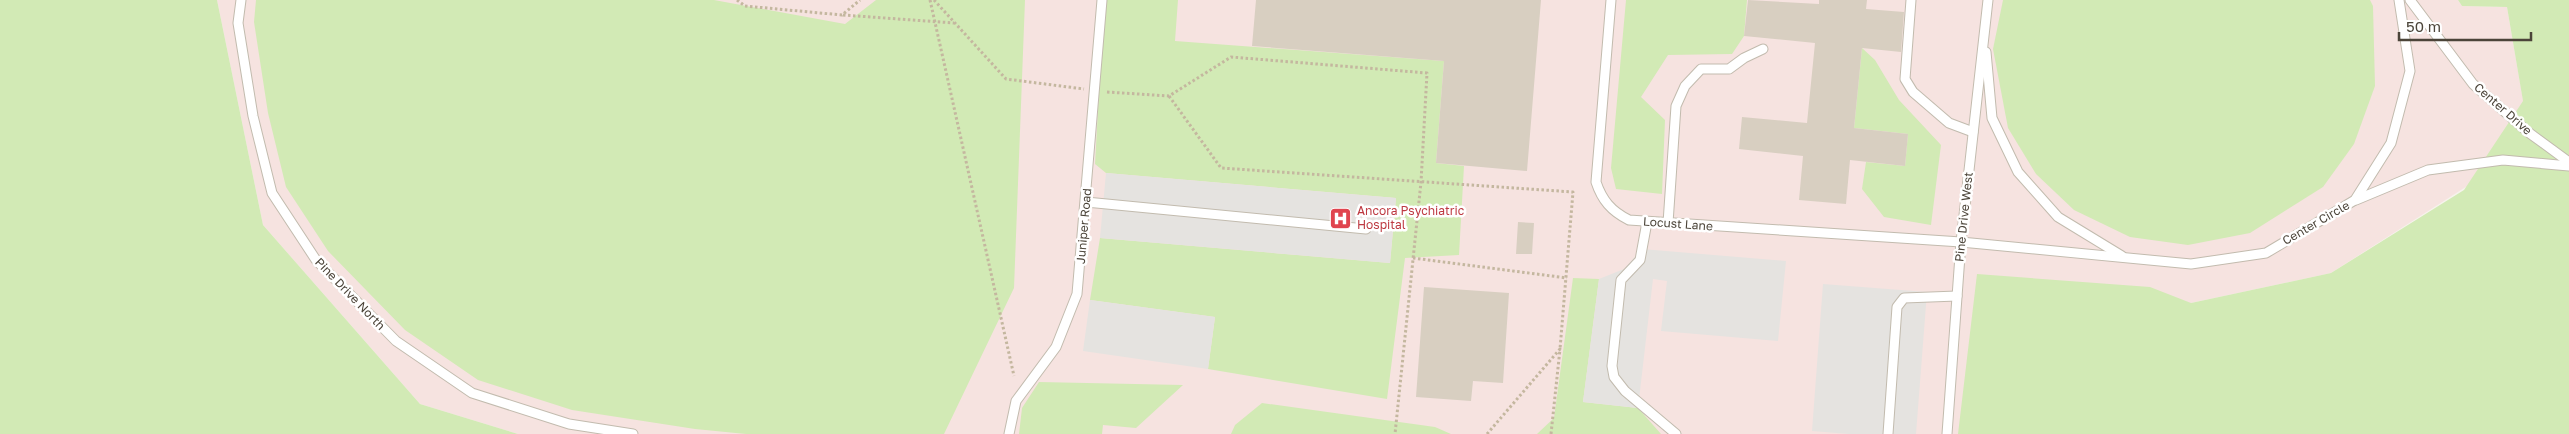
<svg xmlns="http://www.w3.org/2000/svg" width="2569" height="434" font-family="'Golos Text',sans-serif">
  <style>
    .medical { fill: #f6e3e0 }
    .green { fill: #d2eab5 }
    .parking { fill: #e5e3e0 }
    .building { fill: #d8cfc1 }
    .lines { fill: none; stroke-linecap: round; stroke-linejoin: round }
    .lane-casing { stroke: #c2bbae; stroke-width: 11 }
    .path { stroke: #c4b79f; stroke-width: 3; stroke-dasharray: 2.5 2.5; stroke-linecap: butt }
    .lane { stroke: #fff; stroke-width: 9 }
    .labels { text-anchor: middle; stroke-width: 5; stroke-linejoin: round; paint-order: stroke }
    .street-label { font-size: 12px; fill: #4b4439; stroke: #fff }
    .health-label { font-size: 12px; fill: #be3a42; stroke: #fff; text-anchor: start }
  </style>
  <rect width="100%" height="100%" fill="#f6f3ec"/>
  <polygon class="medical" points="217,0 2458,0 2462,6 2507,7 2523,100 2569,121 2331,273 2191,303 2076,434 518,434 420,404 263,225"/>
  <g class="green">
    <polygon points="0,0 217,0 263,225 420,404 518,434 0,434"/>
    <polygon points="256,0 714,0 845,24 876,0 1025,0 1014,288 944,434 746,434 695,429 572,410 478,380 405,330 328,251 286,187 268,113 254,22"/>
    <polygon points="1104,0 1178,0 1175,41 1444,61 1436,163 1464,166 1459,255 1405,258 1387,399 1208,369 1215,317 1090,300 1100,238 1390,263 1396,198 1106,173 1095,164"/>
    <polygon points="1626,0 1747,0 1744,36 1732,54 1668,55 1641,97 1665,120 1662,194 1616,189 1611,168"/>
    <polygon points="2003,0 2370,0 2373,6 2375,86 2354,144 2323,187 2250,233 2188,245 2130,237 2074,210 2036,174 2008,128 1993,49"/>
    <polygon points="2458,0 2569,0 2569,434 1958,434 1977,274 2150,287 2191,303 2331,273 2464,190 2523,101 2507,7 2462,6"/>
    <polygon points="1862,48 1875,60 1899,100 1941,145 1931,225 1884,217 1862,189 1866,162 1905,166 1908,134 1854,128"/>
    <polygon points="1573,278 1599,279 1583,402 1638,408 1661,434 1537,434 1554,418"/>
    <polygon points="1039,382 1183,385 1136,428 1103,425 1102,434 1019,434 1022,408"/>
    <polygon points="1262,403 1435,427 1451,434 1231,434 1235,425"/>
  </g>
  <g class="parking">
    <polygon points="1106,173 1396,198 1390,263 1100,238"/>
    <polygon points="1642,249 1786,261 1778,341 1661,331 1667,281 1653,279 1638,408 1583,402 1599,279 1624,269"/>
    <polygon points="1823,284 1927,292 1916,434 1849,434 1812,431"/>
    <polygon points="1090,300 1215,317 1208,369 1083,351"/>
  </g>
  <g class="building">
    <polygon points="1256,0 1541,0 1527,171 1436,163 1444,61 1252,46"/>
    <polygon points="1748,0 1819,4 1819,0 1867,0 1866,9 1904,12 1901,52 1862,48 1854,128 1908,134 1905,166 1850,160 1846,204 1799,200 1803,156 1739,149 1742,117 1807,123 1815,43 1744,36"/>
    <polygon points="1518,222 1534,223 1532,254 1516,254"/>
    <polygon points="1424,287 1509,293 1503,383 1473,381 1471,401 1416,397"/>
  </g>
  <g class="lines">
    <defs>
      <g id="lane">
        <polyline points="241,0 238,23 253,116 272,193 316,260 396,341 472,393 569,424 633,434"/>
        <path d="M 1611,0 L 1596,182 C 1602,200 1611,211 1629,220 L 1961,242 L 2191,264 L 2266,253 L 2355,200 L 2391,143 L 2410,71 L 2399,0"/>
        <polyline points="1911,0 1905,79 1913,92 1949,123 1973,132"/>
        <polyline points="2410,0 2473,84 2528,132 2569,162"/>
        <polyline points="1986,52 1992,118 2018,172 2058,217 2122,256"/>
        <polyline points="2356,200 2428,170 2503,160 2569,166"/>
        <polyline points="1086,202 1366,229"/>
        <polyline points="1647,222 1640,260 1621,280 1612,366 1614,377 1625,391 1676,434"/>
        <polyline points="1668,223 1676,106 1685,86 1701,69 1729,69 1744,58 1763,49"/>
        <polyline points="1009,434 1016,401 1056,347 1077,294 1102,0"/>
        <polyline points="1888,434 1897,307 1904,298 1957,296"/>
        <polyline points="1947,434 1961,242 1988,0"/>
      </g>
    </defs>
    <use href="#lane" class="lane-casing"/>
    <g class="path">
      <polyline points="737,0 745,6 842,15 860,0"/>
      <polyline points="930,0 1014,376"/>
      <polyline points="934,0 1006,79 1084,89"/>
      <polyline points="843,15 954,23"/>
      <polyline points="1107,92 1169,96 1231,57 1427,73 1421,182 1395,434"/>
      <polyline points="1169,96 1221,168 1573,192 1560,349"/>
      <polyline points="1413,258 1567,278"/>
      <polyline points="1487,434 1560,349 1551,434"/>
    </g>
    <use href="#lane" class="lane"/>
  </g>
  <defs>
    <symbol id="hospital-square" viewBox="-11 -11 22 22"><rect x="-9" y="-9" width="18" height="18" rx="4" fill="#e0444e" stroke="#fff"/><path d="M-5-5h3v3.5h4V-5h3V5h-3V1.5h-4V5h-3Z" fill="#fff"/></symbol>
  </defs>
  <g fill-rule="evenodd">
    <use href="#hospital-square" x="1328" y="206" width="25" height="25"/>
  </g>
  <g class="labels">
    <g class="street-label">
      <text transform="translate(2503 109) rotate(41)" y="4">Center Drive</text>
      <text transform="translate(1964 217) rotate(-84)" y="4">Pine Drive West</text>
      <text transform="translate(2316 223) rotate(-30)" y="4">Center Circle</text>
      <text transform="translate(1678 224) rotate(4)" y="4">Locust Lane</text>
      <text transform="translate(1084 226) rotate(-85)" y="4">Juniper Road</text>
      <text transform="translate(350 294) rotate(46)" y="4">Pine Drive North</text>
    </g>
    <g class="health-label">
      <text x="1357" y="215">Ancora Psychiatric<tspan x="1357" dy="14">Hospital</tspan></text>
    </g>
  </g>
  <path d="M2399 32v8h132v-8" fill="none" stroke="#4b4439" stroke-width="2.5"/>
  <text x="2406" y="32" font-size="15" fill="#4b4439" stroke="#ffffff" stroke-width="4" paint-order="stroke">50 m</text>
</svg>
